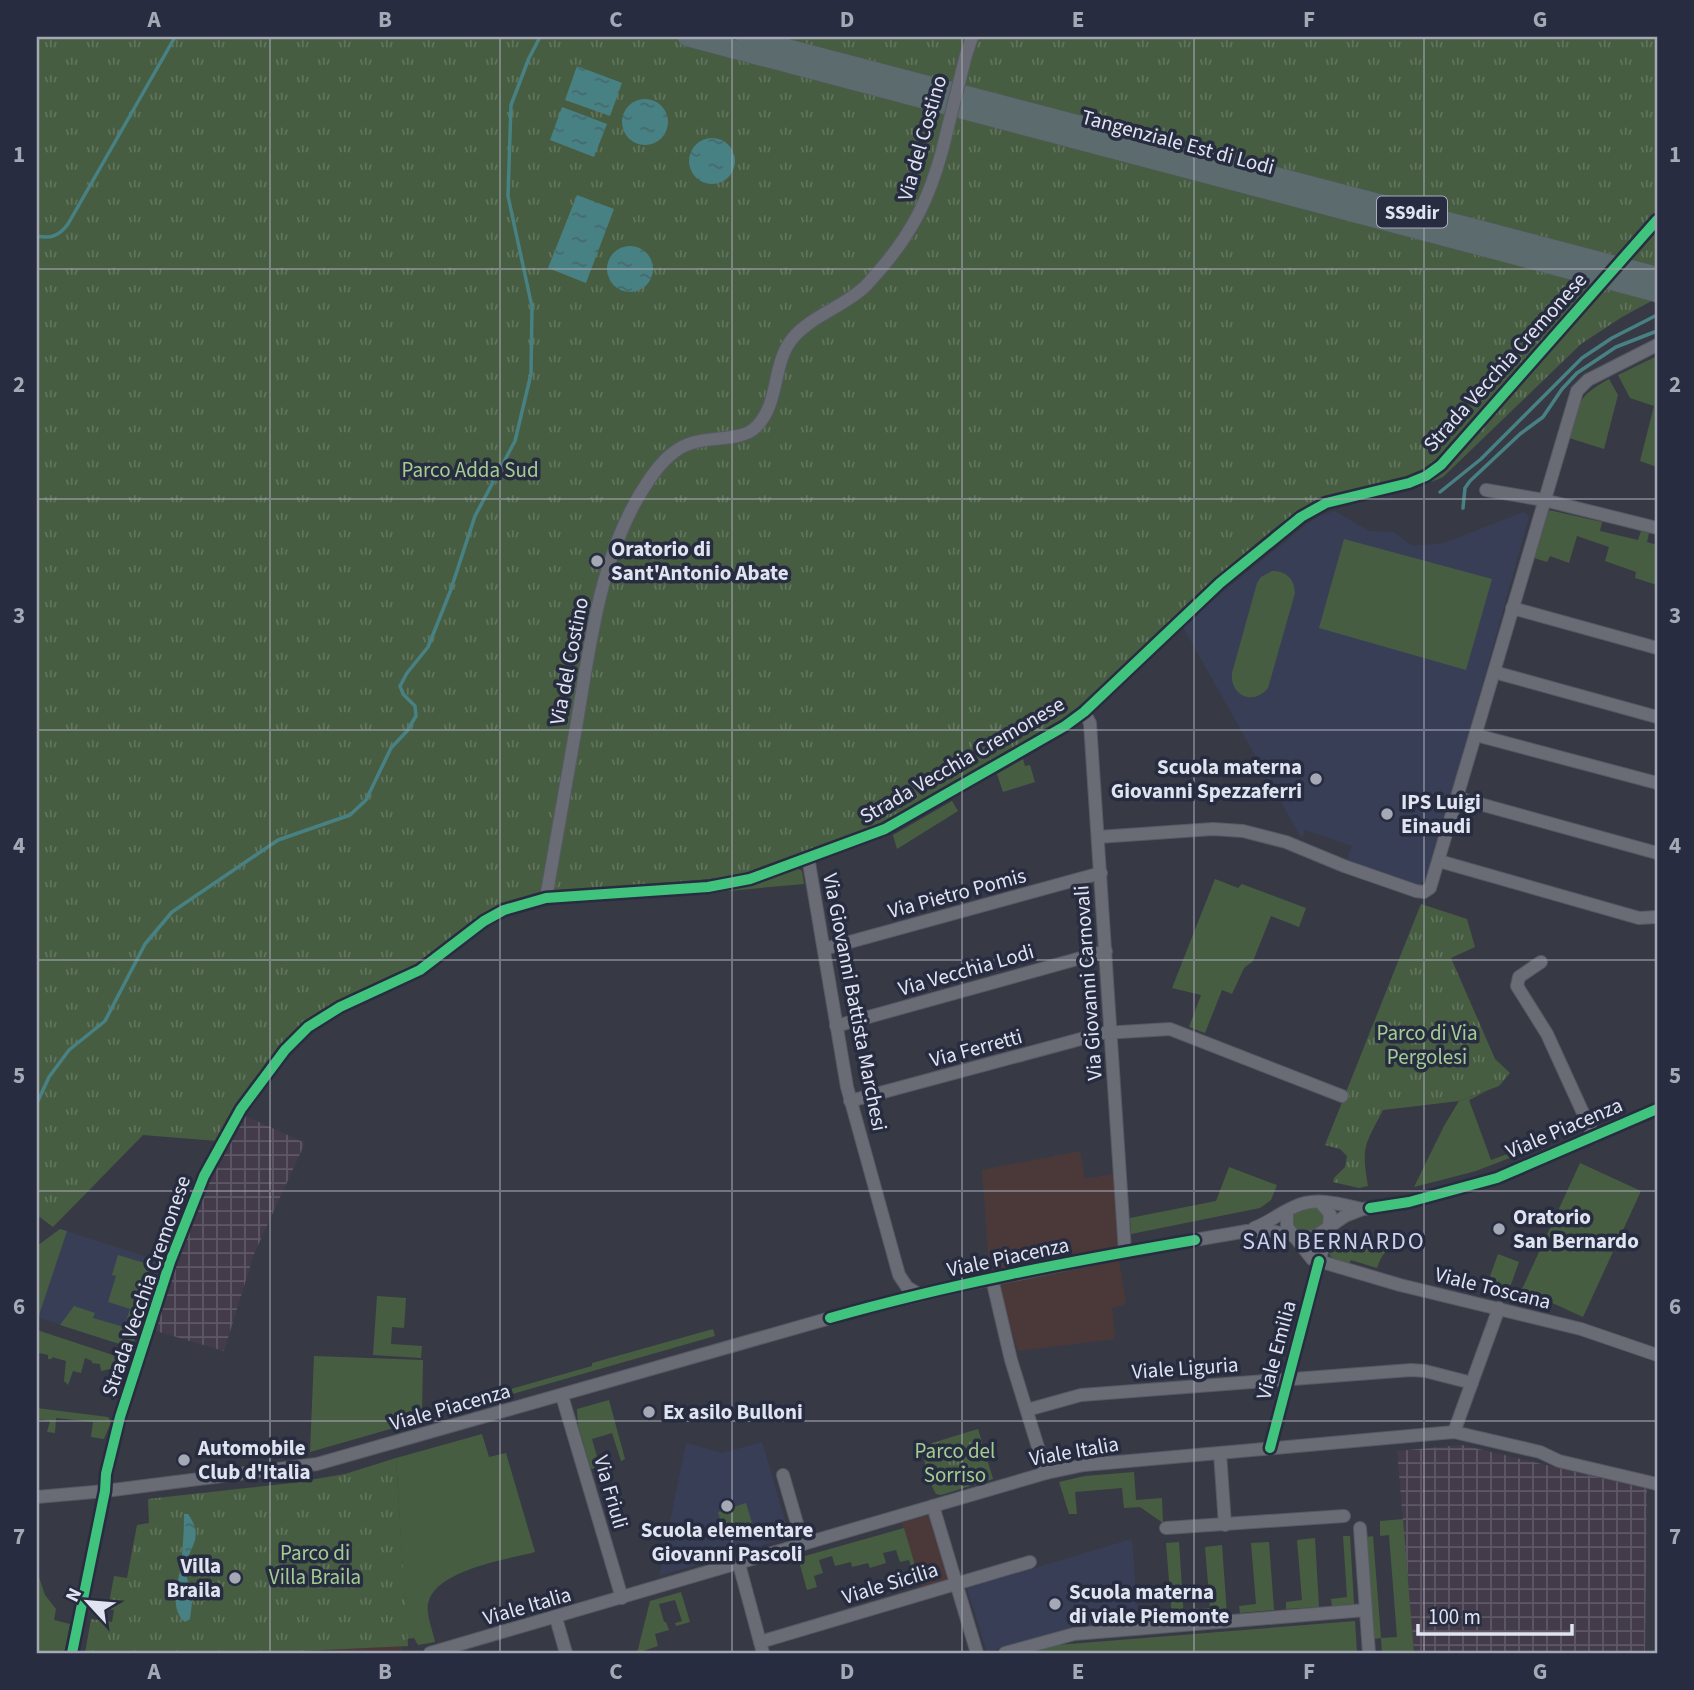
<svg xmlns="http://www.w3.org/2000/svg" width="1694" height="1690" font-family="'Source Sans 3',sans-serif">
  <style>
    .commercial { fill: #4b393a }
    .industrial { fill: url(#industrial-grid) }
    .built { fill: #393e57 }
    .green { fill: #475d41 }
    .park { fill: url(#park-tufts) }
    .water { fill: url(#water-ripples) }
    .lines { fill: none; stroke-linecap: round; stroke-linejoin: round }
    .stream { stroke: #488184; stroke-width: 3.5 }
    .minor-casing { stroke: #565963; stroke-width: 14 }
    .highway-casing { stroke: #565963; stroke-width: 19 }
    .minor { stroke: #696b75; stroke-width: 12 }
    .highway { stroke: #5c6b6e; stroke-width: 18 }
    .minor-bridge-casing { stroke: #565963; stroke-width: 14; stroke-linecap: butt }
    .minor-bridge { stroke: #696b75; stroke-width: 12 }
    .cycleway-casing { stroke: #282c40; stroke-width: 15 }
    .cycleway { stroke: #40c37c; stroke-width: 10 }
    .grid { fill: none; stroke: #a5a8b5; stroke-width: 2; stroke-opacity: 0.55 }
    .poi-dot { fill: #a5a8b5; stroke: #282c40; stroke-width: 2.5 }
    .labels { text-anchor: middle; stroke-width: 7; stroke-linejoin: round; paint-order: stroke }
    .shield { fill: #282c40; stroke: #a9adbc; stroke-width: 2 }
    .shield-label { font-size: 19px; font-weight: bold; fill: #e0e4f1 }
    .street-label { font-size: 21px; fill: #e0e4f1; stroke: #282c40 }
    .park-label { font-size: 21px; fill: #a3cd91; stroke: #282c40 }
    .poi-label { font-size: 21px; font-weight: bold; fill: #e0e4f1; stroke: #282c40; text-anchor: start }
    .quarter-label { font-size: 24px; letter-spacing: 2px; fill: #cbd1ec; stroke: #282c40 }
    .neatline { fill: none; stroke: #a5a8b5; stroke-width: 2.5 }
    .grid-label { font-size: 23px; text-anchor: middle; font-weight: bold; fill: #a5a8b5 }
  </style>
  <defs>
    <pattern id="industrial-grid" width="8" height="8" patternUnits="userSpaceOnUse" patternTransform="scale(1.75)"><rect width="8" height="8" fill="#433b4a"/><path d="M0 4h8M4 0v8" fill="none" stroke="#5e5765"/></pattern>
    <pattern id="park-tufts" width="24" height="20" patternUnits="userSpaceOnUse" patternTransform="scale(1.75)"><rect width="24" height="20" fill="#475d41"/><path d="M3 7l-1-3M5 7V3M7 7l1-3M15 17l-1-3M17 17v-4M19 17l1-3" fill="none" stroke="#61745d"/></pattern>
    <pattern id="water-ripples" width="26" height="14" patternUnits="userSpaceOnUse" patternTransform="scale(1.75)"><rect width="26" height="14" fill="#488184"/><path d="M2 4q2-2 4 0t4 0M15 11q2-2 4 0t4 0" fill="none" stroke="#46696c"/></pattern>
  </defs>
  <rect width="100%" height="100%" fill="#373a45"/>
  <g class="commercial">
    <polygon points="1080,1151 1085,1179 1119,1173 1124,1252 1118,1253 1126,1304 1112,1308 1115,1339 1018,1351 1004,1306 990,1278 982,1170"/>
    <polygon points="930,1515 950,1582 922,1590 902,1523"/>
    <polygon points="402,1646 402,1653 258,1653"/>
  </g>
  <g class="industrial">
    <polygon points="239,1113 305,1143 254,1254 224,1351 149,1329 171,1263"/>
    <polygon points="1462,1445 1647,1489 1645,1653 1414,1653 1397,1451"/>
  </g>
  <g class="built">
    <polygon points="1335,511 1369,531 1394,532 1413,546 1444,543 1524,512 1529,517 1428,878 1418,885 1347,860 1352,846 1305,830 1302,839 1182,625 1307,524 1320,516"/>
    <polygon points="60,1229 160,1261 132,1348 37,1317 37,1246"/>
    <polygon points="762,1442 790,1537 659,1576 686,1443 722,1453"/>
    <polygon points="1132,1539 1138,1621 1073,1627 987,1652 967,1588"/>
  </g>
  <g class="green">
    <polygon points="1657,356 1657,467 1640,461 1654,406 1630,398 1618,375"/>
    <path d="M 1609,379 L 1618,395 L 1604,449 L 1569,438 C 1579,403 1576,397 1609,379 Z"/>
    <polygon points="1549,510 1602,522 1600,531 1638,540 1641,531 1649,533 1647,542 1657,545 1657,585 1635,578 1636,572 1605,561 1609,547 1577,536 1569,563 1550,556 1547,562 1534,558"/>
    <polygon points="1344,539 1492,579 1466,670 1319,628"/>
    <path d="M 1272,571 C 1286,571 1294,578 1295,593 L 1268,688 C 1253,706 1230,696 1232,673 L 1257,583 L 1261,577 Z"/>
    <polygon points="1023,759 1025,766 1030,765 1035,782 1003,792 997,774"/>
    <polygon points="952,801 958,811 897,849 893,835"/>
    <polygon points="797,868 802,871 804,884 717,892 747,885"/>
    <polygon points="1215,879 1238,888 1242,884 1306,908 1299,927 1271,916 1253,961 1244,968 1232,994 1222,990 1205,1033 1189,1027 1201,995 1172,988"/>
    <polygon points="1487,1091 1469,1100 1491,1160 1510,1153 1512,1157 1476,1171 1414,1187 1444,1126 1459,1101"/>
    <polygon points="1580,1163 1641,1191 1583,1317 1522,1289"/>
    <polygon points="1229,1167 1277,1185 1271,1200 1260,1208 1131,1234 1130,1218 1216,1201"/>
    <polygon points="1307,1207 1318,1208 1324,1212 1325,1221 1315,1232 1300,1233 1293,1228 1291,1218 1296,1211"/>
    <polygon points="60,1229 67,1231 38,1318 37,1246"/>
    <path d="M 1342,1231 L 1345,1231 L 1352,1245 L 1387,1244 L 1406,1237 L 1403,1247 C 1387,1246 1382,1253 1377,1268 L 1351,1260 L 1349,1264 L 1331,1257 L 1328,1250 L 1331,1239 Z"/>
    <polygon points="1498,1254 1519,1262 1505,1301 1484,1293"/>
    <polygon points="118,1255 158,1267 132,1348 60,1325 74,1306 95,1313 93,1318 124,1327 130,1309 108,1302 116,1276 112,1275"/>
    <polygon points="377,1296 406,1298 404,1328 392,1327 391,1344 422,1346 421,1358 373,1355"/>
    <polygon points="713,1329 715,1336 310,1452 314,1356 423,1360 422,1414 592,1366 592,1363"/>
    <polygon points="37,1330 131,1361 127,1375 110,1369 101,1371 100,1364 92,1363 92,1361 85,1358 81,1373 73,1371 68,1385 64,1381 66,1361 52,1357 52,1359 48,1359 48,1355 39,1353"/>
    <polygon points="609,1400 625,1459 621,1461 612,1433 592,1439 600,1467 591,1469 578,1425 577,1409"/>
    <polygon points="37,1408 108,1417 111,1422 104,1439 91,1437 93,1422 56,1418 55,1433 47,1432 50,1421 37,1419"/>
    <path d="M 482,1434 L 489,1457 L 506,1453 L 535,1552 C 505,1560 434,1570 428,1604 C 426,1615 433,1631 435,1642 L 418,1645 L 414,1638 L 407,1639 L 396,1458 Z"/>
    <polygon points="1134,1472 1136,1500 1162,1498 1163,1523 1140,1507 1124,1508 1122,1488 1075,1492 1077,1514 1069,1514 1059,1482 1085,1476"/>
    <polygon points="746,1503 752,1523 723,1531 718,1512"/>
    <polygon points="1403,1519 1414,1653 1382,1653 1381,1638 1374,1639 1367,1537 1373,1536 1381,1638 1397,1637 1389,1535 1380,1536 1380,1521"/>
    <polygon points="904,1528 917,1572 913,1573 909,1560 900,1562 896,1550 883,1553 886,1563 870,1568 868,1563 852,1567 851,1562 835,1566 832,1556 819,1560 823,1573 814,1576 817,1587 807,1590 798,1558"/>
    <polygon points="1343,1536 1350,1536 1354,1604 1332,1606 1331,1599 1347,1597"/>
    <polygon points="1315,1538 1319,1607 1286,1609 1286,1602 1302,1600 1297,1540"/>
    <polygon points="1179,1542 1184,1618 1172,1618 1166,1543"/>
    <polygon points="1269,1542 1274,1610 1240,1613 1239,1606 1256,1604 1251,1543"/>
    <polygon points="1222,1545 1227,1614 1194,1617 1193,1609 1210,1608 1205,1547"/>
    <polygon points="37,1571 45,1595 56,1609 54,1620 70,1624 64,1653 37,1653"/>
    <polygon points="681,1592 690,1622 676,1626 675,1623 682,1621 675,1600 659,1604 664,1622 666,1622 669,1630 655,1634 658,1646 637,1653 650,1601"/>
    <polygon points="1355,1621 1357,1653 1029,1653 1057,1645"/>
  </g>
  <g class="park">
    <path d="M 37,37 L 1657,37 L 1657,298 L 1622,317 L 1581,344 L 1443,477 C 1404,497 1356,481 1318,500 C 1285,517 1259,541 1232,565 C 1177,614 1125,670 1067,716 L 896,815 L 873,827 L 739,876 L 556,894 L 447,942 L 419,963 L 320,1013 L 218,1141 L 143,1135 L 53,1227 L 37,1215 Z"/>
    <path d="M 1421,904 L 1467,919 L 1475,947 L 1451,958 L 1495,1059 L 1510,1073 L 1499,1086 L 1459,1101 L 1383,1110 C 1365,1145 1361,1146 1368,1186 L 1359,1188 L 1333,1182 L 1334,1178 L 1345,1167 L 1347,1156 L 1340,1149 L 1325,1145 Z"/>
    <path d="M 978,1429 L 993,1479 L 941,1495 L 936,1494 C 929,1482 918,1454 929,1444 Z"/>
    <polygon points="396,1458 408,1646 258,1653 85,1653 91,1619 112,1622 114,1610 108,1609 114,1576 127,1578 137,1525 149,1523 148,1499 292,1483 345,1474"/>
  </g>
  <g class="water">
    <polygon points="577,66 622,83 610,116 565,100"/>
    <circle cx="645" cy="122" r="23"/>
    <polygon points="562,107 607,124 594,157 550,140"/>
    <circle cx="712" cy="161" r="23"/>
    <polygon points="577,195 614,209 586,283 548,268"/>
    <circle cx="630" cy="269" r="23"/>
    <path d="M 184,1514 L 188,1514 C 207,1541 185,1548 186,1571 C 186,1578 190,1585 191,1592 C 193,1601 191,1611 190,1619 L 185,1622 C 168,1608 179,1582 181,1564 C 183,1547 184,1531 184,1514 Z"/>
  </g>
  <g class="lines">
    <g class="stream">
      <path d="M 37,236 C 51,239 59,236 68,224 L 175,37"/>
      <polyline points="1440,492 1481,459 1582,358 1612,338 1657,315"/>
      <polyline points="1463,508 1465,488 1470,481 1520,434 1543,417 1562,389 1577,373 1616,347 1657,331"/>
      <polyline points="37,1103 49,1077 69,1050 105,1021 145,944 172,912 278,840 350,815 366,800 391,748 407,731 416,716 415,706 403,694 400,686 407,673 428,647 450,592 475,516 515,441 531,374 532,307 508,196 511,105 529,58 540,37"/>
    </g>
    <defs>
      <g id="minor">
        <polyline points="966,55 972,37"/>
        <polyline points="1647,231 1657,220"/>
        <polyline points="1486,490 1544,500 1657,528"/>
        <polyline points="1512,608 1657,648"/>
        <polyline points="1494,672 1657,717"/>
        <polyline points="1084,712 1090,723 1125,1252"/>
        <polyline points="1476,735 1657,783"/>
        <polyline points="1458,798 1657,853"/>
        <polyline points="1098,837 1213,829 1243,831 1286,842 1344,866 1416,891 1424,892 1430,888 1577,391 1588,380 1657,345"/>
        <polyline points="808,857 847,1087 899,1275 907,1287 920,1295"/>
        <polyline points="1439,861 1639,918 1657,917"/>
        <path d="M 546,898 C 557,838 567,777 578,716 C 591,637 602,548 649,480 C 659,465 674,448 692,443 C 712,436 742,442 757,426 C 780,402 772,364 792,339 C 810,317 840,308 861,290 C 868,285 873,277 879,271 C 912,233 929,199 942,151"/>
        <polyline points="824,949 1101,873"/>
        <polyline points="1541,962 1519,977 1517,986 1547,1034 1594,1137"/>
        <polyline points="836,1026 1106,951"/>
        <polyline points="850,1101 1103,1033 1170,1029 1342,1096"/>
        <polyline points="1287,1211 1287,1227 1312,1259 1400,1285 1581,1329 1657,1355"/>
        <path d="M 1254,1228 C 1268,1223 1280,1213 1294,1207 C 1315,1196 1340,1204 1362,1209"/>
        <polyline points="992,1279 1011,1360 1046,1473"/>
        <polyline points="562,1396 622,1598"/>
        <polyline points="1027,1410 1081,1395 1411,1370 1425,1371 1472,1383"/>
        <polyline points="1454,1432 1499,1308"/>
        <polyline points="1270,1448 1329,1225 1330,1214 1320,1202"/>
        <polyline points="1220,1453 1225,1525"/>
        <polyline points="783,1475 803,1544"/>
        <polyline points="37,1497 105,1491 317,1464 862,1309 959,1286 1125,1252 1247,1231 1272,1231 1302,1238 1316,1236 1345,1216 1363,1209 1409,1202 1497,1178 1657,1109"/>
        <polyline points="933,1506 977,1653"/>
        <polyline points="1166,1528 1344,1516"/>
        <polyline points="1360,1528 1369,1653"/>
        <polyline points="739,1564 763,1653"/>
        <polyline points="556,1618 566,1653"/>
        <polyline points="760,1642 1030,1562"/>
        <polyline points="72,1653 105,1491 106,1474 120,1417 170,1262 204,1176 241,1109 285,1050 308,1027 340,1007 420,970 484,921 504,910 546,898 708,887 750,879 885,829 1065,726 1084,712 1220,583 1301,517 1326,503 1409,483 1426,476 1441,465 1572,316"/>
        <polyline points="430,1653 1046,1473 1084,1465 1454,1432 1540,1452 1559,1461 1657,1484"/>
        <polyline points="1005,1653 1074,1634 1366,1610"/>
      </g>
      <g id="highway">
        <polyline points="687,37 1657,293"/>
        <polyline points="745,37 1657,276"/>
      </g>
    </defs>
    <use href="#minor" class="minor-casing"/>
    <use href="#highway" class="highway-casing"/>
    <use href="#minor" class="minor"/>
    <use href="#highway" class="highway"/>
    <defs>
      <g id="minor-bridge">
        <polyline points="942,151 966,55"/>
        <polyline points="1572,316 1647,231"/>
      </g>
    </defs>
    <use href="#minor-bridge" class="minor-bridge-casing"/>
    <use href="#minor-bridge" class="minor-bridge"/>
    <defs>
      <g id="cycleway">
        <polyline points="1370,1208 1409,1202 1497,1178 1657,1109"/>
        <path d="M 830,1318 C 950,1284 1072,1261 1195,1240"/>
        <polyline points="1270,1448 1319,1261"/>
        <polyline points="72,1653 105,1491 106,1474 120,1417 170,1262 204,1176 241,1109 285,1050 308,1027 340,1007 420,970 484,921 504,910 546,898 708,887 750,879 885,829 1065,726 1084,712 1220,583 1301,517 1326,503 1409,483 1426,476 1441,465 1657,220"/>
      </g>
    </defs>
    <use href="#cycleway" class="cycleway-casing"/>
    <use href="#cycleway" class="cycleway"/>
  </g>
  <path class="grid" d="M 270,37 L 270,1653M 500,37 L 500,1653M 732,37 L 732,1653M 962,37 L 962,1653M 1194,37 L 1194,1653M 1424,37 L 1424,1653M 37,269 L 1657,269M 37,499 L 1657,499M 37,730 L 1657,730M 37,960 L 1657,960M 37,1191 L 1657,1191M 37,1421 L 1657,1421"/>
  <g class="poi-dot">
    <circle cx="597" cy="561" r="7"/>
    <circle cx="1316" cy="779" r="7"/>
    <circle cx="1387" cy="814" r="7"/>
    <circle cx="1499" cy="1229" r="7"/>
    <circle cx="649" cy="1412" r="7"/>
    <circle cx="184" cy="1460" r="7"/>
    <circle cx="727" cy="1506" r="7"/>
    <circle cx="235" cy="1578" r="7"/>
    <circle cx="1055" cy="1604" r="7"/>
  </g>
  <g class="labels">
    <rect class="shield" x="1377" y="196.5" width="70" height="31" rx="5"/>
    <g class="shield-label">
      <text x="1412" y="219">SS9dir</text>
    </g>
    <g class="street-label">
      <text transform="translate(922 138) rotate(-74)" y="7">Via del Costino</text>
      <text transform="translate(1178 142) rotate(15)" y="7">Tangenziale Est di Lodi</text>
      <text transform="translate(1505 362) rotate(-48)" y="7">Strada Vecchia Cremonese</text>
      <text transform="translate(569 661) rotate(-79)" y="7">Via del Costino</text>
      <text transform="translate(962 760) rotate(-30)" y="7">Strada Vecchia Cremonese</text>
      <text transform="translate(957 893) rotate(-15)" y="7">Via Pietro Pomis</text>
      <text transform="translate(966 970) rotate(-16)" y="7">Via Vecchia Lodi</text>
      <text transform="translate(1088 983) rotate(-94)" y="7">Via Giovanni Carnovali</text>
      <text transform="translate(855 1002) rotate(79)" y="7">Via Giovanni Battista Marchesi</text>
      <text transform="translate(976 1048) rotate(-15)" y="7">Via Ferretti</text>
      <text transform="translate(1564 1128) rotate(-23)" y="7">Viale Piacenza</text>
      <text transform="translate(1008 1257) rotate(-12)" y="7">Viale Piacenza</text>
      <text transform="translate(146 1286) rotate(-71)" y="7">Strada Vecchia Cremonese</text>
      <text transform="translate(1493 1288) rotate(14)" y="7">Viale Toscana</text>
      <text transform="translate(1276 1350) rotate(-75)" y="7">Viale Emilia</text>
      <text transform="translate(1185 1368) rotate(-4)" y="7">Viale Liguria</text>
      <text transform="translate(450 1407) rotate(-16)" y="7">Viale Piacenza</text>
      <text transform="translate(1074 1451) rotate(-10)" y="7">Viale Italia</text>
      <text transform="translate(611 1492) rotate(74)" y="7">Via Friuli</text>
      <text transform="translate(890 1583) rotate(-17)" y="7">Viale Sicilia</text>
      <text transform="translate(527 1606) rotate(-16)" y="7">Viale Italia</text>
    </g>
    <g class="park-label">
      <text x="470" y="477">Parco Adda Sud</text>
      <text x="1427" y="1040">Parco di Via<tspan x="1427" dy="24">Pergolesi</tspan></text>
      <text x="955" y="1458">Parco del<tspan x="955" dy="24">Sorriso</tspan></text>
      <text x="315" y="1560">Parco di<tspan x="315" dy="24">Villa Braila</tspan></text>
    </g>
    <g class="poi-label">
      <text x="611" y="556">Oratorio di<tspan x="611" dy="24">Sant'Antonio Abate</tspan></text>
      <text x="1302" y="774" text-anchor="end">Scuola materna<tspan x="1302" dy="24">Giovanni Spezzaferri</tspan></text>
      <text x="1401" y="809">IPS Luigi<tspan x="1401" dy="24">Einaudi</tspan></text>
      <text x="1513" y="1224">Oratorio<tspan x="1513" dy="24">San Bernardo</tspan></text>
      <text x="663" y="1419">Ex asilo Bulloni</text>
      <text x="198" y="1455">Automobile<tspan x="198" dy="24">Club d'Italia</tspan></text>
      <text x="727" y="1537" text-anchor="middle">Scuola elementare<tspan x="727" dy="24">Giovanni Pascoli</tspan></text>
      <text x="221" y="1573" text-anchor="end">Villa<tspan x="221" dy="24">Braila</tspan></text>
      <text x="1069" y="1599">Scuola materna<tspan x="1069" dy="24">di viale Piemonte</tspan></text>
    </g>
    <g class="quarter-label">
      <text x="1334" y="1249">SAN BERNARDO</text>
    </g>
  </g>
  <rect width="1694" height="1690" fill="none" stroke="#282c40" stroke-width="77"/>
  <g transform="translate(88 1602) rotate(296)" stroke="#282c40" stroke-width="5" paint-order="stroke">
  <path d="M0-5L12 26L0 18L-12 26Z" fill="#e0e4f1"/>
  <text y="-10" font-size="19" font-weight="bold" text-anchor="middle" fill="#e0e4f1">N</text>
  </g>
  <path d="M1418 1624v10h154v-10" fill="none" stroke="#e0e4f1" stroke-width="3.5"/>
  <text x="1428" y="1624" font-size="21" fill="#e0e4f1" stroke="#282c40" stroke-width="5" paint-order="stroke">100 m</text>
  <rect x="38" y="38" width="1618" height="1614" class="neatline"/>
  <g class="grid-label">
    <text x="154" y="27">A</text>
    <text x="385" y="27">B</text>
    <text x="616" y="27">C</text>
    <text x="847" y="27">D</text>
    <text x="1078" y="27">E</text>
    <text x="1309" y="27">F</text>
    <text x="1540" y="27">G</text>
    <text x="19" y="162">1</text>
    <text x="1675" y="162">1</text>
    <text x="19" y="392">2</text>
    <text x="1675" y="392">2</text>
    <text x="19" y="623">3</text>
    <text x="1675" y="623">3</text>
    <text x="19" y="853">4</text>
    <text x="1675" y="853">4</text>
    <text x="19" y="1083">5</text>
    <text x="1675" y="1083">5</text>
    <text x="19" y="1314">6</text>
    <text x="1675" y="1314">6</text>
    <text x="19" y="1544">7</text>
    <text x="1675" y="1544">7</text>
    <text x="154" y="1679">A</text>
    <text x="385" y="1679">B</text>
    <text x="616" y="1679">C</text>
    <text x="847" y="1679">D</text>
    <text x="1078" y="1679">E</text>
    <text x="1309" y="1679">F</text>
    <text x="1540" y="1679">G</text>
  </g>
</svg>
